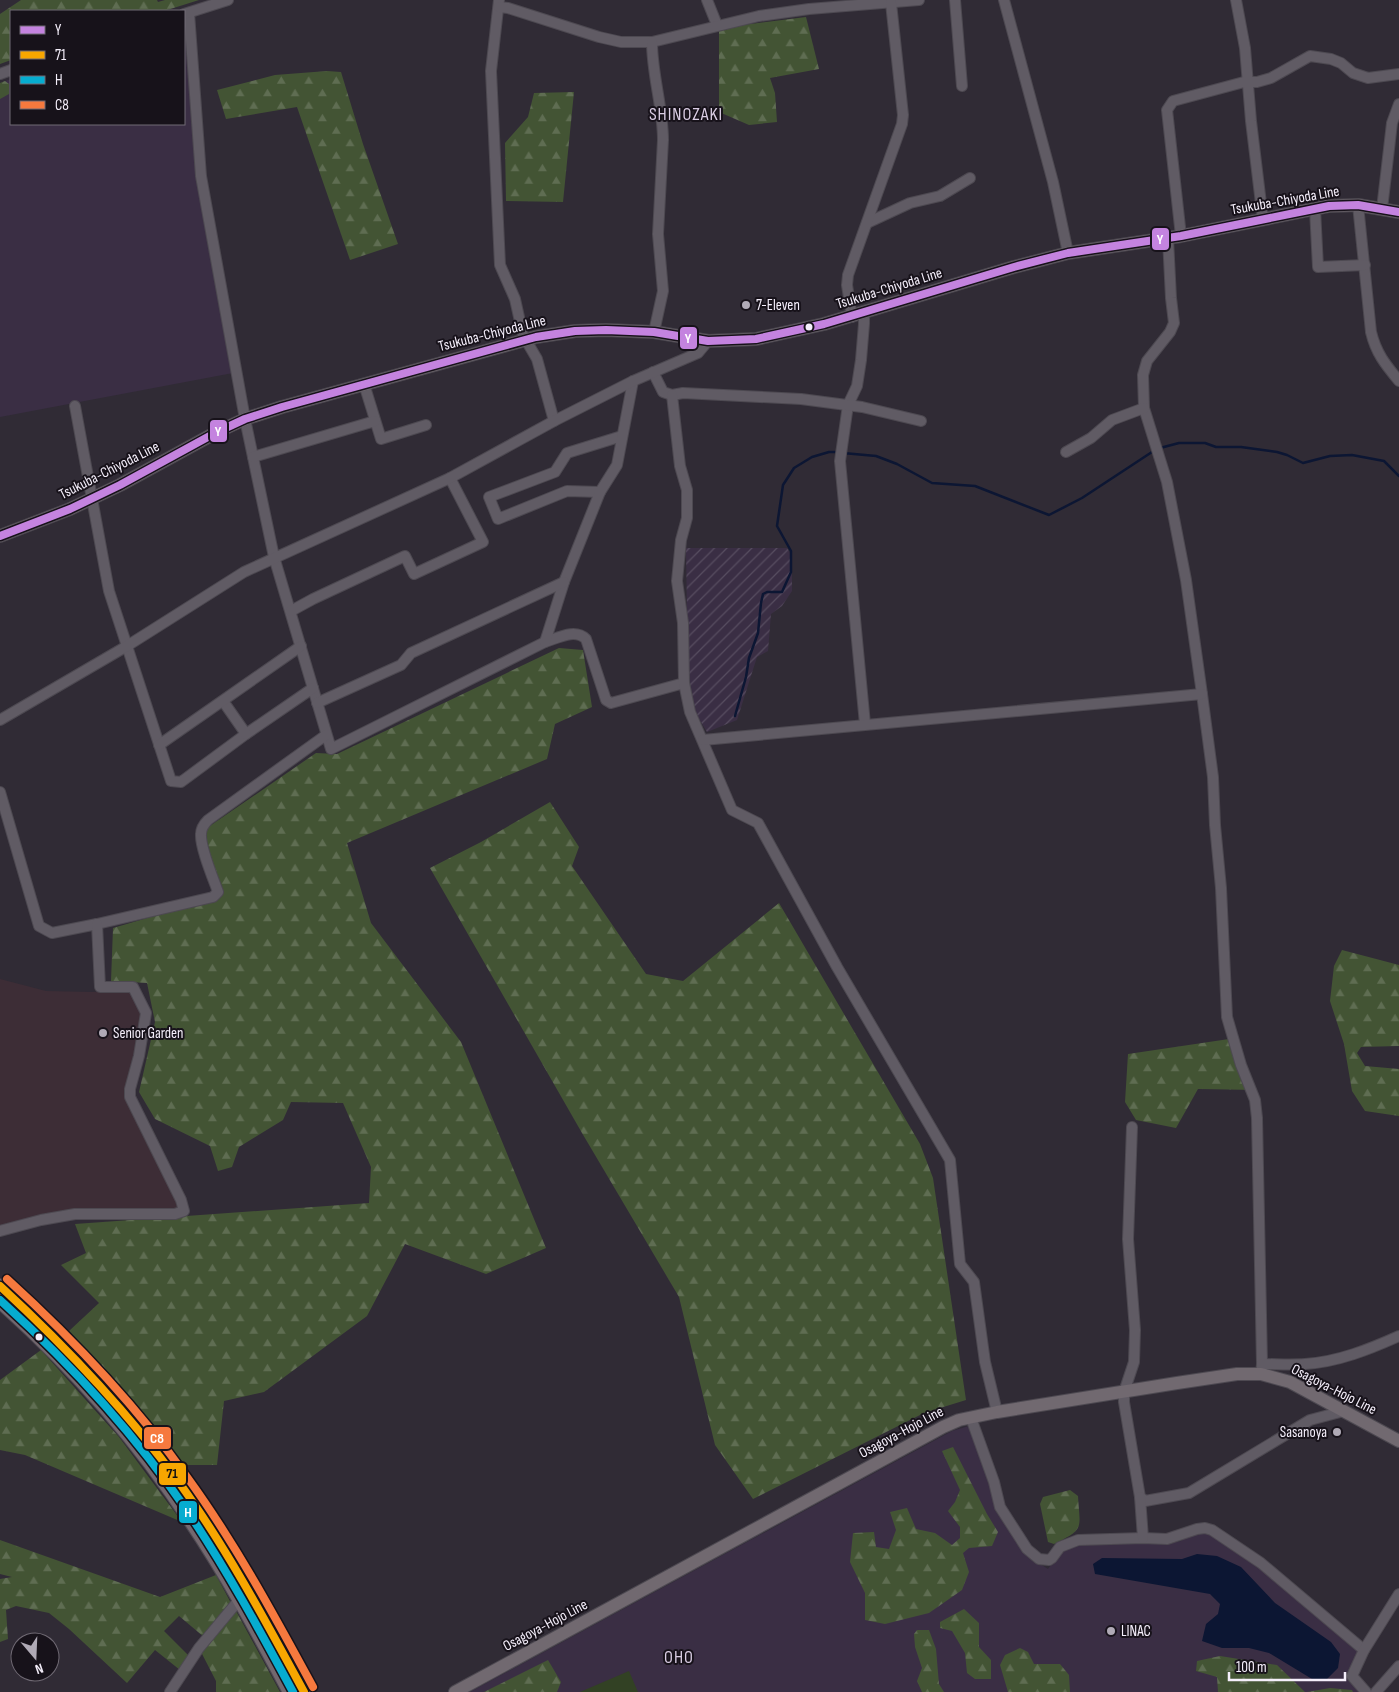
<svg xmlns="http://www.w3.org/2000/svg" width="1399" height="1692" font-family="'Sofia Sans Condensed',sans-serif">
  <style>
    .built { fill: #3a2e44 }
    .industrial { fill: url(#industrial-furrows) }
    .medical { fill: #3d2d36 }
    .forest { fill: url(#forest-firs) }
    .green { fill: #324124 }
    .water { fill: #0c1633 }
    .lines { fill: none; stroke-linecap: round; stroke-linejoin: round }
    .stream { stroke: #0c1633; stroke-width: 2.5 }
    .minor-casing { stroke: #4d4951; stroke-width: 12 }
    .major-casing { stroke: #4d4951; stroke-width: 14 }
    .highway-casing { stroke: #4d4951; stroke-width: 16 }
    .minor { stroke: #605b64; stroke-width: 10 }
    .major { stroke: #716970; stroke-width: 12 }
    .highway { stroke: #73686f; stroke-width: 14 }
    .bus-1-casing { stroke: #17121a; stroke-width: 11 }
    .bus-2-casing { stroke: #17121a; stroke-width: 11 }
    .bus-3-casing { stroke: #17121a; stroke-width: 11 }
    .bus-4-casing { stroke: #17121a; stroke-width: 11 }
    .bus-1 { stroke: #c483df; stroke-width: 8 }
    .bus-2 { stroke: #f7a600; stroke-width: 8 }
    .bus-3 { stroke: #06acd0; stroke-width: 8 }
    .bus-4 { stroke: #f6793e; stroke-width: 8 }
    .poi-dot { fill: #b0aab6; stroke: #17121a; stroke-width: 2 }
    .bus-dot { fill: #f5effb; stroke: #17121a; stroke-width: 2 }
    .labels { text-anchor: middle; stroke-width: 4; stroke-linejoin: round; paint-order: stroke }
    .street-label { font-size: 15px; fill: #f5effb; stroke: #17121a }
    .poi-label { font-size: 15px; fill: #f5effb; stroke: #17121a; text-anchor: start }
    .quarter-label { font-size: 18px; letter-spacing: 1px; fill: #dbcee5; stroke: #17121a }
    .line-badge { stroke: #17121a; stroke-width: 2 }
    .badge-label { font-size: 14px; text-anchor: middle; font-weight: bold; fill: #fff }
    .pale-badge-label { font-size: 14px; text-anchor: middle; font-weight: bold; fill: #111 }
  </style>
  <defs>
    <pattern id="industrial-furrows" width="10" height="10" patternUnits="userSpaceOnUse" patternTransform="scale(1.25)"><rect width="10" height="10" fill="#3a2e44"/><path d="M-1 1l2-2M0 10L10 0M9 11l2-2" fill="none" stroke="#574d60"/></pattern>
    <pattern id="forest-firs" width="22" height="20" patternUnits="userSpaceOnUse" patternTransform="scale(1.25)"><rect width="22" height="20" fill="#435434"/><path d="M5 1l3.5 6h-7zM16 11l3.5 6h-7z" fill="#5f6d52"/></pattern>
  </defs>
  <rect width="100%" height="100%" fill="#302b35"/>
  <g class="built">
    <polygon points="184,24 187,26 192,101 233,373 0,417 0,83 11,79 11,124 184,124"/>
    <polygon points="969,1426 991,1485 993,1500 997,1513 1025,1553 1032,1559 1048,1569 1060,1552 1069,1546 1125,1540 1165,1544 1181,1541 1190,1534 1210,1532 1260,1566 1360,1649 1347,1678 1359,1692 470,1692 952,1431"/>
  </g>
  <polygon class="industrial" points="686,548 787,548 792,556 792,591 782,606 771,614 768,651 757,657 737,720 707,732 696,714 688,683"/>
  <polygon class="medical" points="0,979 46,991 91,992 130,990 142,1013 132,1069 127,1083 180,1205 179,1210 134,1209 0,1228"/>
  <g class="forest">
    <polygon points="21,0 157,0 158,2 165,0 199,0 164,11 11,11 11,60 0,64 0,14"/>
    <polygon points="806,17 819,69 770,78 775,93 777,122 749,125 719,112 719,28"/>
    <polygon points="327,71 341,72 363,144 398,244 350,260 297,107 226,119 217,90 275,75"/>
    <polygon points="5,81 9,84 9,94 0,99 0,83"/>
    <polygon points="574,92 563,202 506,201 505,143 528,117 534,93"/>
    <polygon points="559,648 583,650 592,707 555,724 547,759 347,843 371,923 461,1042 546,1248 486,1274 405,1244 367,1316 264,1392 224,1401 217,1465 172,1465 69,1331 99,1303 61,1265 86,1253 75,1224 369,1203 371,1167 343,1103 291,1102 283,1120 239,1147 232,1167 218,1171 210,1146 155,1119 139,1092 155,1022 147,983 111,981 113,928 219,897 204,830 316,753 337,754"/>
    <polygon points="550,802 579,847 572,866 646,974 683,981 779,903 920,1144 933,1178 966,1400 924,1413 753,1499 715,1445 679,1297 582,1133 430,868 481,842"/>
    <polygon points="1342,950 1399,965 1399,1046 1361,1047 1357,1053 1365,1066 1399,1069 1399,1116 1365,1111 1352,1091 1344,1044 1330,1001 1334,966"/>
    <polygon points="1229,1039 1257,1090 1198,1089 1176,1128 1136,1120 1125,1102 1128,1054"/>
    <polygon points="41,1350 119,1437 182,1522 25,1455 0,1450 0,1380"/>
    <polygon points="953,1447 987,1514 998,1532 992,1546 969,1548 963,1553 969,1572 962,1590 929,1613 885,1624 865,1620 865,1593 850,1562 853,1533 874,1532 876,1547 889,1549 896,1530 890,1512 907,1508 916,1529 935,1533 952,1545 960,1538 960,1527 948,1511 955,1502 960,1490 942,1451"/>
    <path d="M 1070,1490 L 1078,1496 C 1080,1529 1085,1529 1054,1544 L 1048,1542 L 1040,1504 L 1043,1497 Z"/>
    <polygon points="0,1540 160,1597 216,1575 232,1605 204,1637 179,1616 164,1631 190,1657 180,1670 155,1650 127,1683 69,1629 49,1613 16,1606 6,1610 8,1639 0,1642 0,1579 12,1577 0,1574"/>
    <polygon points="235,1609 280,1692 216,1692 216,1681 200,1650"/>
    <polygon points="964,1609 979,1623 979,1647 991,1660 991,1679 975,1679 967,1673 965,1653 952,1631 940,1628 940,1622"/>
    <polygon points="917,1630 929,1630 936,1649 939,1684 944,1692 922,1692 917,1681 922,1668 915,1647 914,1634"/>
    <polygon points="1020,1648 1028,1652 1034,1664 1060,1664 1069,1675 1070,1692 1008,1692 1000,1665 1005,1655"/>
    <polygon points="1220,1656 1277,1665 1305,1692 1218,1692 1217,1677 1196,1671 1197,1661"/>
    <polygon points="548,1660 561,1682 557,1692 484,1692"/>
    <polygon points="1330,1688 1352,1690 1353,1692 1307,1692"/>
  </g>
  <polygon class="green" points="629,1671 638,1692 580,1692"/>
  <polygon class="water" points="1197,1554 1217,1556 1241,1567 1275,1603 1331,1642 1340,1654 1338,1668 1325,1681 1312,1679 1269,1653 1249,1648 1222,1648 1202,1641 1206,1624 1218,1614 1220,1604 1210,1594 1095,1574 1093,1564 1102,1558 1182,1559"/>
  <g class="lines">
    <g class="stream">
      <polyline points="1160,448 1179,443 1205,443 1216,447 1241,447 1277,452 1287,455 1303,463 1330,456 1352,455 1384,461 1399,476"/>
      <polyline points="843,453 876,456 897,464 932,483 975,486 1049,515 1082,498 1155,450"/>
      <polyline points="735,716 746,677 749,658 758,633 761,603 763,594 767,592 782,592 791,572 791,551 777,526 783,485 794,468 812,457 829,452 838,452"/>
    </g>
    <defs>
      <g id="minor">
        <polyline points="499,0 491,71 500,265 515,299 523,335 537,359 554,421"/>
        <polyline points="707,0 717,25"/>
        <polyline points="955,0 962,86"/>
        <polyline points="1004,0 1053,182 1068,253"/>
        <polyline points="1236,0 1245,48 1251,121 1263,220"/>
        <polyline points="499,7 508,8 599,37 621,42 652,42 759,16 809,9 919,0"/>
        <path d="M 189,13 L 201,176 L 245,419 L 274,557 L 331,749 L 545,642 C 558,638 575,628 586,639 L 606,700 L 611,703 L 684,683"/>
        <polyline points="184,14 228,0"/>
        <path d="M 652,42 C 652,75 663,107 663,140 L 658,234 L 663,291 L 654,332"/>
        <polyline points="0,74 11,70"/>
        <path d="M 1358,205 L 1371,332 C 1376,353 1385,364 1399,381"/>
        <polyline points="1315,209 1318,267 1365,265"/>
        <polyline points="1382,209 1392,123 1399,104"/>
        <polyline points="867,223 910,203 940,196 970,178"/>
        <polyline points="1181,236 1167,110 1173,101 1244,82 1257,82 1271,78 1310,56 1331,59 1341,63 1353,73 1368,78 1399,74"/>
        <polyline points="1168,239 1171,298 1174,323 1170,332 1147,361 1143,375 1144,408 1167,482 1186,580 1202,694 1213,777 1215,825 1221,888 1227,1017 1241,1065 1255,1100 1257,1118 1262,1364 1261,1374"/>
        <polyline points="864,313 864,324 861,360 857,386 848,405 840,461 865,724"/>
        <polyline points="852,317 847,285 848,275 902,124 903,115 891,3"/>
        <polyline points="653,372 663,392 672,395 683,393 801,399 862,407 921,421"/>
        <polyline points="364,384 381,439 426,425"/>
        <polyline points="672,395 680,466 687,490 687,518 681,540 677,581 683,623 684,683 690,712 732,810 758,823 837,967 950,1160 960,1264 974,1282 985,1362 997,1412"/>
        <polyline points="75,406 109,591 171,781 181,782 246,734 313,688"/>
        <polyline points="1066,452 1091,438 1112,420 1144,408"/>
        <polyline points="253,457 375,421"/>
        <polyline points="600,492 567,491 498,519 489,497 555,472 567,453 622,436"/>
        <polyline points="291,611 313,599 405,556 414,574 483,542 450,478"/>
        <polyline points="545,642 564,582 600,492 617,465 633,381"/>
        <polyline points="223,701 246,734"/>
        <polyline points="317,703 401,665 411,653 564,582"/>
        <polyline points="0,720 127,646 244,572 450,478 554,421 633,381 698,353 708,341"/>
        <polyline points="703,740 1202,694"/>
        <polyline points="159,745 301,646"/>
        <path d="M 0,792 L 39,926 L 52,933 L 97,924 L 213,897 L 218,892 C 213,878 200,847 201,834 C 201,828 204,824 208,820 L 326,735"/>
        <polyline points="1132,1127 1128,1239 1135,1330 1134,1362 1124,1392 1124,1402 1140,1497 1145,1501 1189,1493 1310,1420 1344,1411"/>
        <polyline points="0,1231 41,1220 75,1214 175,1214 184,1211 181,1200 130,1097 130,1089 139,1056 146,1013 133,987 100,987 97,924"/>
        <path d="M 1262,1364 C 1276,1364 1291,1365 1305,1364 C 1338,1362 1370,1349 1399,1336"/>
        <polyline points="971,1418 994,1482 1000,1507 1027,1549 1039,1559 1049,1560 1052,1558 1060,1547 1078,1540 1143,1538 1167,1539 1197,1529 1205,1528 1212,1530 1261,1563 1364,1650"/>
        <polyline points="1140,1497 1143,1538"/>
        <polyline points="170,1692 199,1648 239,1600"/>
        <polyline points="1366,1692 1352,1676 1364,1650 1399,1594"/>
        <polyline points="1376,1692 1399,1666"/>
      </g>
      <g id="major">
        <polyline points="0,536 70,509 120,485 217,432 245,419 282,407 536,337 575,331 606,330 654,332 708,341 756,339 824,324 1014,267 1068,253 1181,236 1329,206 1358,205 1399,212"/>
        <polyline points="455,1692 943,1427 959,1420 997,1412 1177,1383 1237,1374 1261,1374 1290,1382 1399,1441"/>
      </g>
      <g id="highway">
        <path d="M 0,1286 C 66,1345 125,1409 178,1481 C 226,1547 265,1620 304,1692"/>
        <path d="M 0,1301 C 72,1365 138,1440 191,1521 C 228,1576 259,1634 290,1692"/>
      </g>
    </defs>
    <use href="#minor" class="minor-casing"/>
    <use href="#major" class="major-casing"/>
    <use href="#highway" class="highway-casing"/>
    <use href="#minor" class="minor"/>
    <use href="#major" class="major"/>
    <use href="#highway" class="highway"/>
    <defs>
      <polyline id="bus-1" points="0,536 70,509 120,485 217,432 245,419 282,407 536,337 575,331 606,330 654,332 708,341 756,339 824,324 1014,267 1068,253 1181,236 1329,206 1358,205 1399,212"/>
      <path id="bus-2" d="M 0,1286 C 65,1346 126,1410 178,1481 C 226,1547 265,1620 304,1692"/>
      <path id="bus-3" d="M 0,1300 C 70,1363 135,1434 188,1512 C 227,1570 260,1631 293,1692"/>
      <path id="bus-4" d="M 7,1279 C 73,1339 135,1404 187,1477 C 235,1543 274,1615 313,1687"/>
    </defs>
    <use href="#bus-1" class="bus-1-casing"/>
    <use href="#bus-2" class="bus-2-casing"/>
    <use href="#bus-3" class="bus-3-casing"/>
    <use href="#bus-4" class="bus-4-casing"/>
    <use href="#bus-1" class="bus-1"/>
    <use href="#bus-2" class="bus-2"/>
    <use href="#bus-3" class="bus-3"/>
    <use href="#bus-4" class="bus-4"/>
  </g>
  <g class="poi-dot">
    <circle cx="746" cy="305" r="5"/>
    <circle cx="103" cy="1033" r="5"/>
    <circle cx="1337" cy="1432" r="5"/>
    <circle cx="1111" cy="1631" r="5"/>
  </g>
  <g class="bus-dot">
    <circle cx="809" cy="327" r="4.5"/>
    <circle cx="39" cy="1337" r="4.5"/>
  </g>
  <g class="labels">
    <g class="street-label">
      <text transform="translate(1285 200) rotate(-10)" y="5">Tsukuba-Chiyoda Line</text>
      <text transform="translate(889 288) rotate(-17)" y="5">Tsukuba-Chiyoda Line</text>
      <text transform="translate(492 333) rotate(-14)" y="5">Tsukuba-Chiyoda Line</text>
      <text transform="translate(109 470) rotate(-27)" y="5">Tsukuba-Chiyoda Line</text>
      <text transform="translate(1334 1389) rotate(27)" y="5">Osagoya-Hojo Line</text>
      <text transform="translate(901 1432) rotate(-28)" y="5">Osagoya-Hojo Line</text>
      <text transform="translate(545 1625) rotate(-28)" y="5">Osagoya-Hojo Line</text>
    </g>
    <g class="poi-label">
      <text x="756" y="310">7-Eleven</text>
      <text x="113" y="1038">Senior Garden</text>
      <text x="1327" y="1437" text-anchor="end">Sasanoya</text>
      <text x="1121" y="1636">LINAC</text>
    </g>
    <g class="quarter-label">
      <text x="686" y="120">SHINOZAKI</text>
      <text x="679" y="1663">OHO</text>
    </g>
  </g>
  <g class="line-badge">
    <rect x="1151" y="227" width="19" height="24" rx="5" fill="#c483df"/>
    <rect x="679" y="326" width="19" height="24" rx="5" fill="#c483df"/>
    <rect x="209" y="419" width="19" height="24" rx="5" fill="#c483df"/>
    <rect x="143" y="1426" width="29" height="24" rx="5" fill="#f6793e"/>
    <rect x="158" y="1462" width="29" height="24" rx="5" fill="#f7a600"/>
    <rect x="178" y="1500" width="20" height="24" rx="5" fill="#06acd0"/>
  </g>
  <g class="badge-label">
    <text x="1160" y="244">Y</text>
    <text x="688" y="343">Y</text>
    <text x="218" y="436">Y</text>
    <text x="157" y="1443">C8</text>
    <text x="188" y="1517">H</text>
  </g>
  <g class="pale-badge-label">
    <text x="172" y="1478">71</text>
  </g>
  <rect x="10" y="10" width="175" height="115" fill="#17121a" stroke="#706a74"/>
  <rect x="20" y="26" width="25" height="8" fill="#c483df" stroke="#706a74"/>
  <text x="55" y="35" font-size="15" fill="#f5effb">Y</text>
  <rect x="20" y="51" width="25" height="8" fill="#f7a600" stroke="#706a74"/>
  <text x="55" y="60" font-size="15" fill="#f5effb">71</text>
  <rect x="20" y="76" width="25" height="8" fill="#06acd0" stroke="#706a74"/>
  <text x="55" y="85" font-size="15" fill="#f5effb">H</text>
  <rect x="20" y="101" width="25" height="8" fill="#f6793e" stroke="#706a74"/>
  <text x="55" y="110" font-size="15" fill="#f5effb">C8</text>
  <g transform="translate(35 1657) rotate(161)"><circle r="24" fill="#17121a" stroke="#706a74"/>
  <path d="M0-4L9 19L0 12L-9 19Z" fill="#b0aab6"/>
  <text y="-8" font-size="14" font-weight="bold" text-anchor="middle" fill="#f5effb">N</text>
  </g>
  <path d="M1229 1672v8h116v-8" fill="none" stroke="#f5effb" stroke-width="2.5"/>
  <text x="1236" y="1672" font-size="15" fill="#f5effb" stroke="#17121a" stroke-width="4" paint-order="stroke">100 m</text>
</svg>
